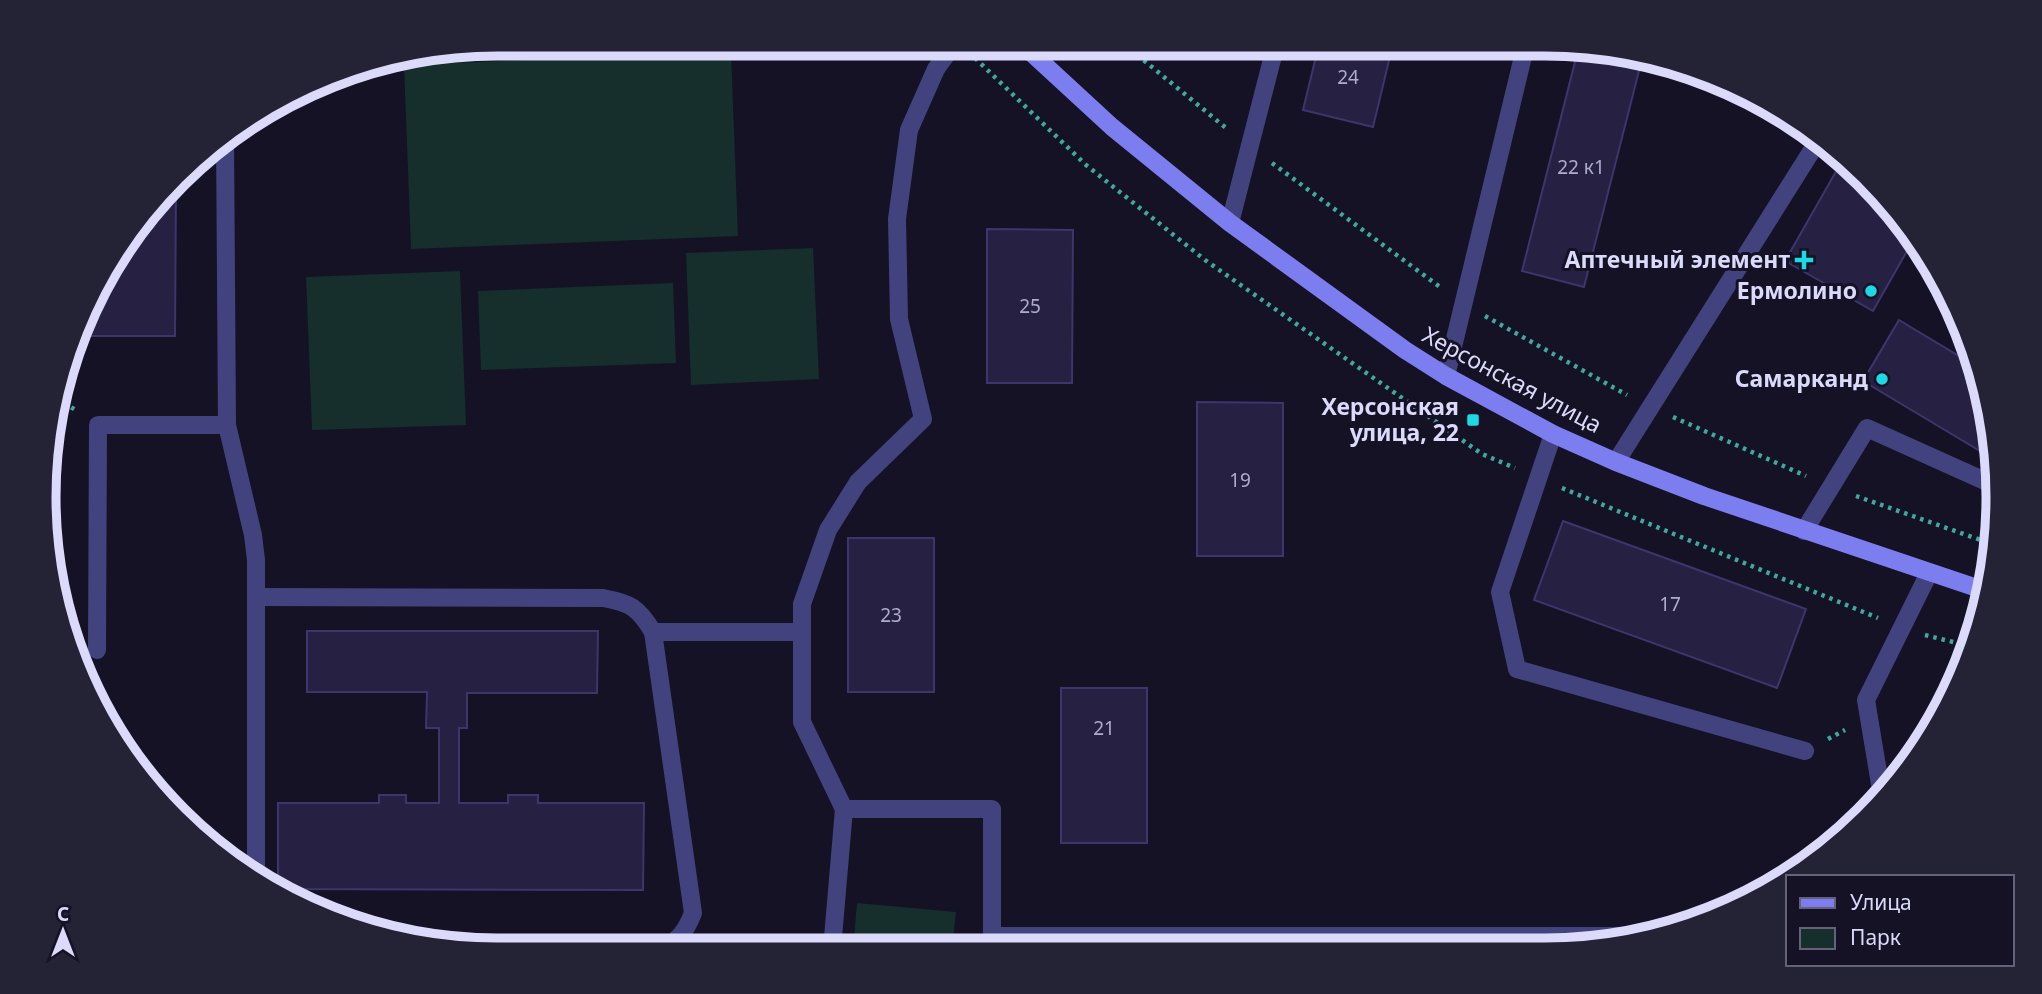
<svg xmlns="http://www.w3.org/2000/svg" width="2042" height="994" font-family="'Noto Sans',sans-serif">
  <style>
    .green { fill: #162e2c }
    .building { fill: #262043; stroke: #3d356c; stroke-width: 2 }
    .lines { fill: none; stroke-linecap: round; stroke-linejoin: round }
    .path { stroke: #3eaa9f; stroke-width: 4.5; stroke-dasharray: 3.5 5; stroke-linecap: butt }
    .lane { stroke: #42437e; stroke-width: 18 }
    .secondary { stroke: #7c7eef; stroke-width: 18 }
    .poi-dot { fill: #1cd9e4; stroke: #141224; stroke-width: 2.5 }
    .labels { text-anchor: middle; stroke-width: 6; stroke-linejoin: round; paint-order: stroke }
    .number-label { font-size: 19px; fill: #aeaccd }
    .poi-label { font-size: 23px; font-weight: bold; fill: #dcdafb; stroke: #141224; text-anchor: end }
    .street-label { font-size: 23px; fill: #dcdafb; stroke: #141224 }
    .rim { fill: none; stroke: #dcdafb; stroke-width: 9 }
  </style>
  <rect width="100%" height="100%" fill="#141224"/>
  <g class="green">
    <polygon points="731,52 738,236 411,249 404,65"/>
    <polygon points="813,248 819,379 691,385 686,253"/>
    <polygon points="460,271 466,425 312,430 306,277"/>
    <polygon points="673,283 676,363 481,370 478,291"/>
    <polygon points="857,903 956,912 952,949 853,949"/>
  </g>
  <g class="building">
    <polygon points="1319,44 1393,44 1373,127 1303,110"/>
    <polygon points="1578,50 1641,63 1584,287 1522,271"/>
    <polygon points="1842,161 1866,177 1911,244 1873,311 1785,261"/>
    <polygon points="176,186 175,336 90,336 90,319 120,246"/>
    <polygon points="987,229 1073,230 1072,383 987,383"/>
    <polygon points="1948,300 1963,323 1942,309"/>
    <polygon points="1899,320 1972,364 1990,457 1863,381"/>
    <polygon points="1197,402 1283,403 1283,556 1197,556"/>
    <polygon points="50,488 55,488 55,580 48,556"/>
    <polygon points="1563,521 1806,609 1777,688 1534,600"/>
    <rect x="848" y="538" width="86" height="154"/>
    <polygon points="307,631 598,631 597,693 467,693 467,728 459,728 459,803 508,803 508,795 538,795 538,803 644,803 643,890 281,889 278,887 278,803 379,803 379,795 406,795 406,803 439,803 439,728 426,728 427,692 307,692"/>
    <rect x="1061" y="688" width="86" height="155"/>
  </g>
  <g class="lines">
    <g class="path">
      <polyline points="1124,44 1226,128"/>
      <polyline points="975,58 1086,165 1205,260 1482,454 1515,468"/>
      <polyline points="1272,163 1440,287"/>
      <polyline points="1485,316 1627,395"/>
      <polyline points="57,398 77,411"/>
      <polyline points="1673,417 1806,476"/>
      <polyline points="1562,488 1878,618"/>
      <polyline points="1856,496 1989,543"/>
      <polyline points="1925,635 1969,646"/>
      <polyline points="1828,739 1845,730"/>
    </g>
    <g class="lane">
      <polyline points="954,44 936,69 909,130 897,219 899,319 923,419 858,482 828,530 802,604 802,722 844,809 992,809 992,936 1618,936 1618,943"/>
      <polyline points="1230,223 1276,44"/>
      <polyline points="1446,376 1526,44"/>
      <polyline points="227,425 253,535 256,560 256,874"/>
      <polyline points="1553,434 1500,592 1517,669 1805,751"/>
      <polyline points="1616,462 1816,144"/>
      <polyline points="1804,531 1867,428 1996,486"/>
      <path d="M 256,597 L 603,598 C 630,603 638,607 653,632 L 693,913 C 686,931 679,940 662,950"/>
      <polyline points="653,632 802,632"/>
      <polyline points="97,650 98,425 227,425 225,135"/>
      <polyline points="1882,796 1866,700 1929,573"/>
      <polyline points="832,949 844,809"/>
    </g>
    <polyline class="secondary" points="1022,44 1112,127 1230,223 1405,350 1446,376 1553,434 1616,462 1704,496 1980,589"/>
  </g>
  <g class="poi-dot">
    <path d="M1800.5 249.5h7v7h7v7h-7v7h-7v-7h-7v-7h7z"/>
    <circle cx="1871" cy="291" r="7"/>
    <circle cx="1882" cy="379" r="7"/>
    <rect x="1466" y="413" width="14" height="14" rx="3.5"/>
  </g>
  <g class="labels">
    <g class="number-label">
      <text x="1348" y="84">24</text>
      <text x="1581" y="174">22 к1</text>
      <text x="1030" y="313">25</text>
      <text x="1240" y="487">19</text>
      <text x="1670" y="611">17</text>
      <text x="891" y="622">23</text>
      <text x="1104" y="735">21</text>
    </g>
    <g class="poi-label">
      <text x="1790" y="268">Аптечный элемент</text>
      <text x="1857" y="299">Ермолино</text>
      <text x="1868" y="387">Самарканд</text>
      <text x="1459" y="415">Херсонская<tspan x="1459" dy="26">улица, 22</tspan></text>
    </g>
    <g class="street-label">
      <text transform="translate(1512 380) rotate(28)" y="8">Херсонская улица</text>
    </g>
  </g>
  <path d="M0 0H2042V994H0ZM497 56H1545A441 441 0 0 1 1986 497V497A441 441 0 0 1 1545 938H497A441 441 0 0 1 56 497V497A441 441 0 0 1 497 56Z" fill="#242235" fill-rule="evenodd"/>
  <path class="rim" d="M497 56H1545A441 441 0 0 1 1986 497V497A441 441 0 0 1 1545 938H497A441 441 0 0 1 56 497V497A441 441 0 0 1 497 56Z"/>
  <rect x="1786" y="875" width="228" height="91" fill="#141224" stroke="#64627a" stroke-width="2"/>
  <rect x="1800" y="898" width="35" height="10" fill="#7c7eef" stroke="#64627a" stroke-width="2"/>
  <text x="1850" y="910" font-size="21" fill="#dcdafb">Улица</text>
  <rect x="1800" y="928" width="35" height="21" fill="#162e2c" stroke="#64627a" stroke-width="2"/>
  <text x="1850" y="945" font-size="21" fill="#dcdafb">Парк</text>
  <g transform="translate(63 931)" stroke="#141224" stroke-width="5" paint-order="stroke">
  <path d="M0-5L12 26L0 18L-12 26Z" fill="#dcdafb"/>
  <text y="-10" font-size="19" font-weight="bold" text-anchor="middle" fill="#dcdafb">С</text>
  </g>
</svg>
